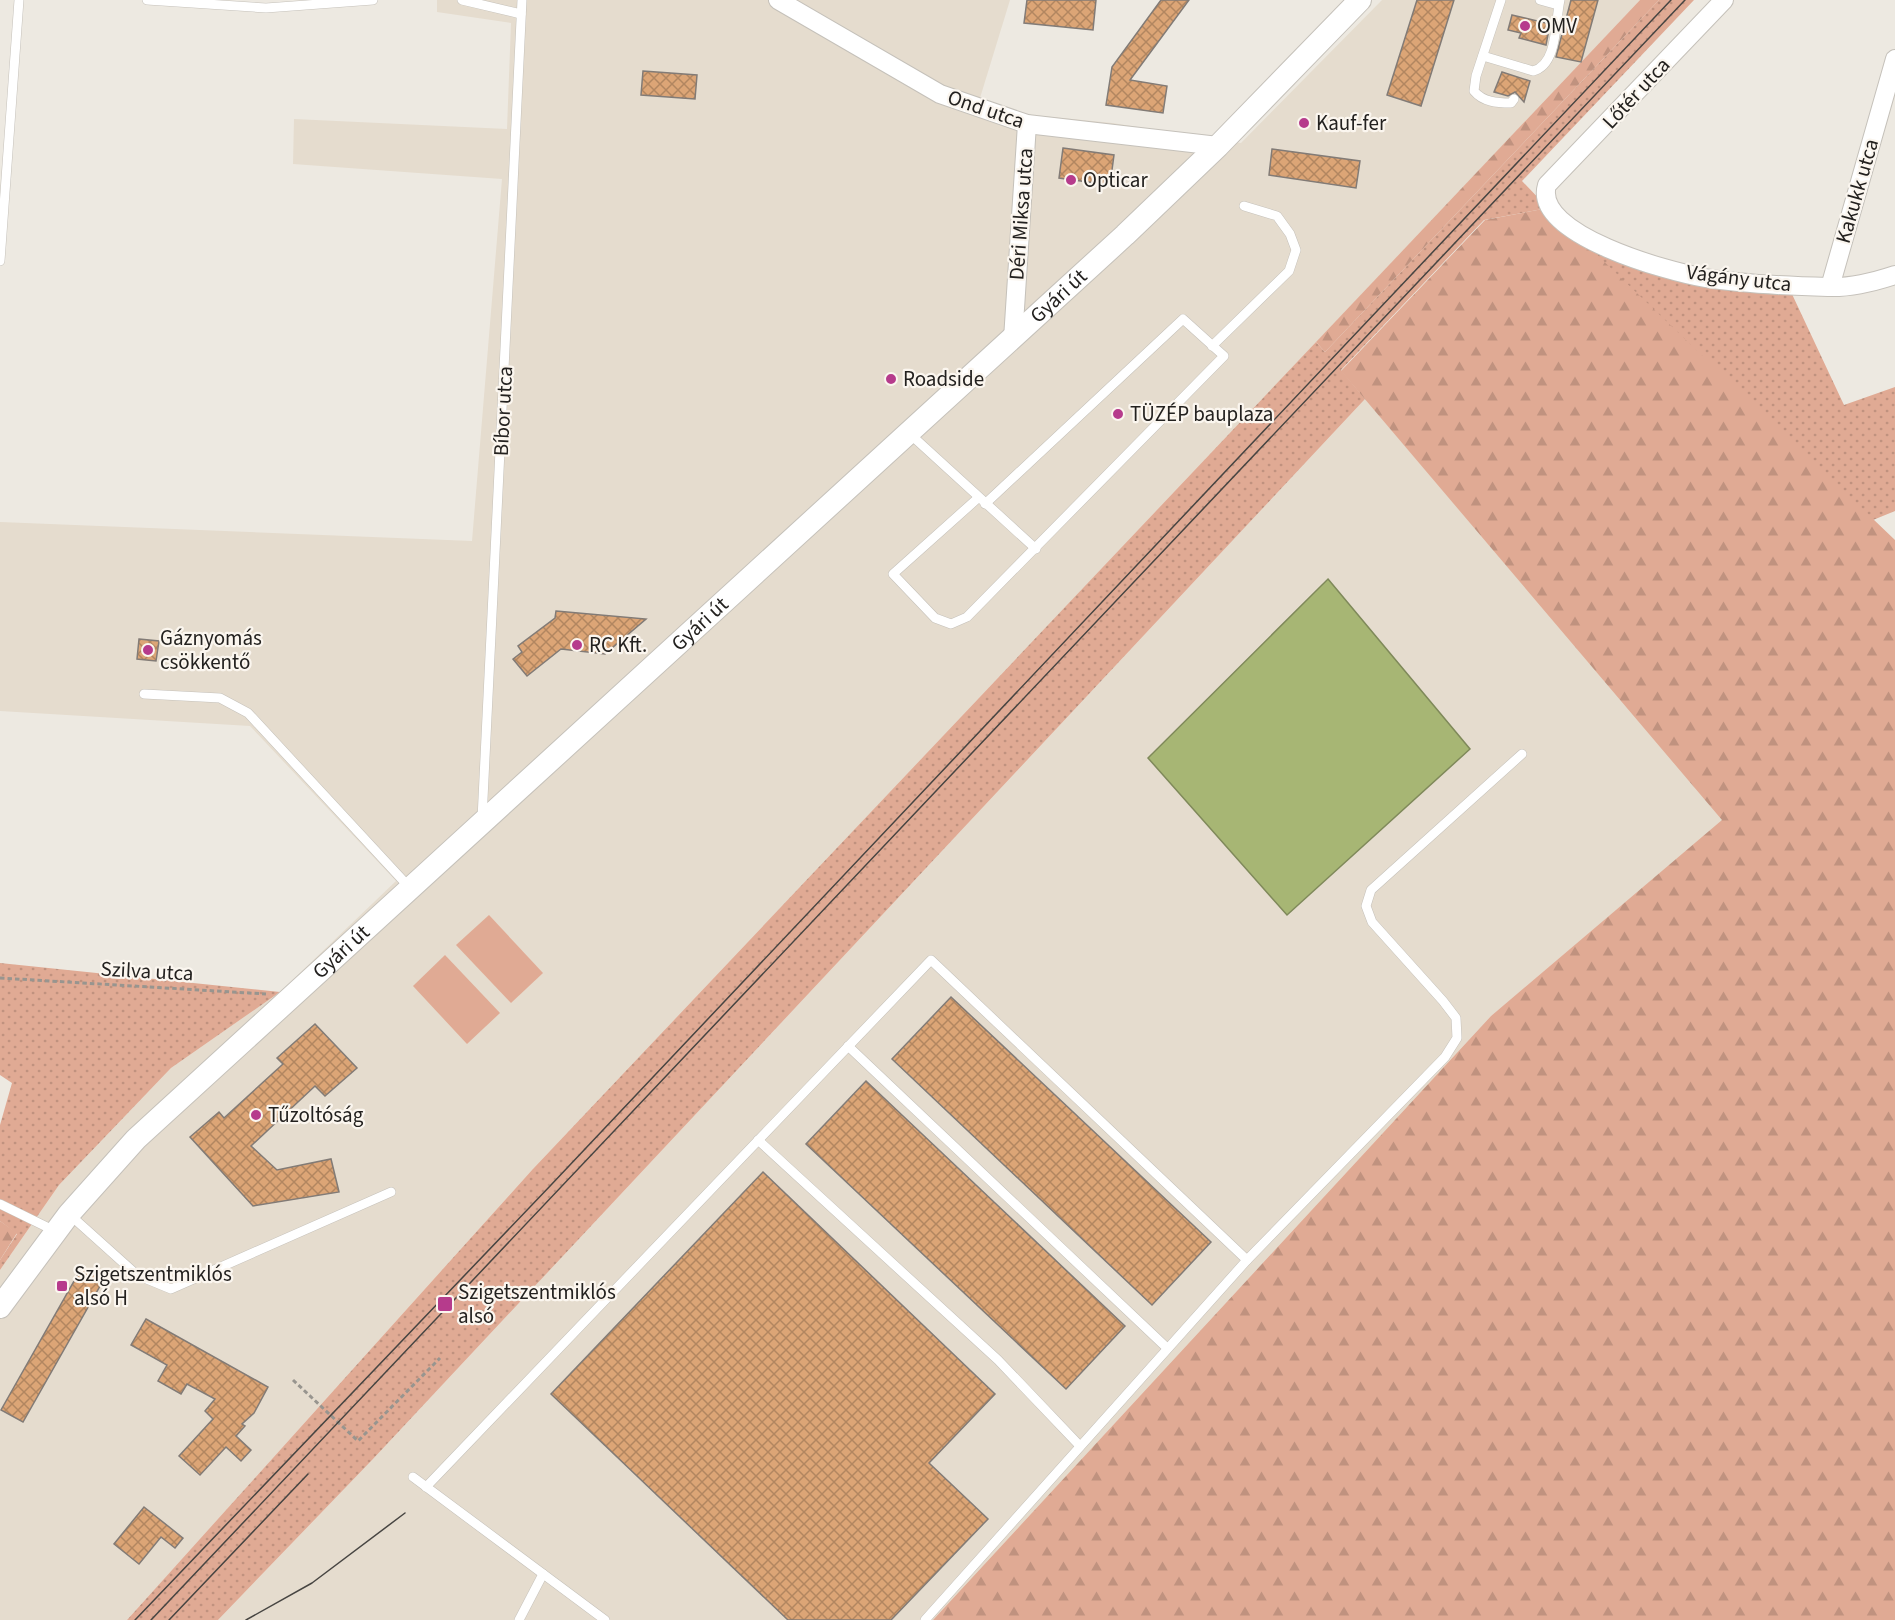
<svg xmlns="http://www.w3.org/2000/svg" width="1895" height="1620" font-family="'Source Sans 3',sans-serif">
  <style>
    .built { fill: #e5dcce }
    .grass { fill: url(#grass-dots) }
    .forest { fill: url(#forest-firs) }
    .pitch { fill: #e0aa94 }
    .water { fill: #a7b674; stroke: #7f895a; stroke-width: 1.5 }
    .building { fill: url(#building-cross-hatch); stroke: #827b76; stroke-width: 1.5 }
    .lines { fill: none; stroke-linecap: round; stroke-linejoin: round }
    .service-casing { stroke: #c5c1ba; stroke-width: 10 }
    .minor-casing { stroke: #c5c1ba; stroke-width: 20 }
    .tertiary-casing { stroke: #c5c1ba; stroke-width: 24 }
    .path { stroke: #98958f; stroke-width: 3; stroke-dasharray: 4.5 3; stroke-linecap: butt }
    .service { stroke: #fff; stroke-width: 9 }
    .minor { stroke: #fff; stroke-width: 18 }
    .tertiary { stroke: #fff; stroke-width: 22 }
    .tram { stroke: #474542; stroke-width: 1.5 }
    .poi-dot { fill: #b63b8c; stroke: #fbf6ef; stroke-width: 2 }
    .labels { text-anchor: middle; stroke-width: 4.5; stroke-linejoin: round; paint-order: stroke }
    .poi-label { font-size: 21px; fill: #23211f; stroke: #fbf6ef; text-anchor: start }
    .street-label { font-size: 21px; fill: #23211f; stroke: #fbf6ef }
  </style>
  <defs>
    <pattern id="grass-dots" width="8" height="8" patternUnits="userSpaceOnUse" patternTransform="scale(1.5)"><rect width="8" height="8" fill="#e0aa94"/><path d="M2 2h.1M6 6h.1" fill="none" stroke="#c0927f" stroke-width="1.8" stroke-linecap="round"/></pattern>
    <pattern id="forest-firs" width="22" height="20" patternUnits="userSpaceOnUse" patternTransform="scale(1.5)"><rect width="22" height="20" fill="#e0aa94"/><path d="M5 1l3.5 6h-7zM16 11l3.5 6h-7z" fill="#c0927f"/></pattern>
    <pattern id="building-cross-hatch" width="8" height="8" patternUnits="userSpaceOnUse" patternTransform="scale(1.5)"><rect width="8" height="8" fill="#dca576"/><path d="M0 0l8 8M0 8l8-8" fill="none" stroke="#b28660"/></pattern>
  </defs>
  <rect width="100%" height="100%" fill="#ede9e1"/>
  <g class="built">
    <polygon points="437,0 1010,0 980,98 1022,114 1112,123 1241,143 1382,0 1640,0 532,1170 127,1620 0,1620 0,1270 59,1185 171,1068 280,992 396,881 250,726 0,711 0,522 472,541 502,179 293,164 294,119 507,129 511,23 437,12"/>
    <polygon points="1365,399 1723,820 1491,1016 933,1620 218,1620 373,1459"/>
  </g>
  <g class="grass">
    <polygon points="1659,0 1694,0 1522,181 1548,208 1484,220 1341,370 1365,399 373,1459 218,1620 127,1620 532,1170 1316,342 1325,352"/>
    <polygon points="1568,230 1654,272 1791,292 1844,405 1895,387 1895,511 1873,520"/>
    <polygon points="0,963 280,992 171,1068 59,1185 0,1270 0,1260 17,1234 0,1221 0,1125 12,1083 0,1075"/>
  </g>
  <g class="forest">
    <polygon points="1640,0 1659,0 1325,352 1316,342"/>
    <polygon points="1548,208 1895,540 1895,1620 933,1620 1491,1016 1722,820 1341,371 1485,220"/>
    <polygon points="0,1221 17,1233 0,1260"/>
  </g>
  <g class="pitch">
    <polygon points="489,915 543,973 511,1003 456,945"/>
    <polygon points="445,955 500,1013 467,1044 413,986"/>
  </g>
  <polygon class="water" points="1328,579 1470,749 1287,915 1148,758"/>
  <g class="building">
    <polygon points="1027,0 1096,0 1093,30 1024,23"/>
    <polygon points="1161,0 1189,0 1130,80 1167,86 1163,113 1106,105 1112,67"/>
    <polygon points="1417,0 1454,0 1421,106 1387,95"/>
    <polygon points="1571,0 1598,0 1581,62 1556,57"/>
    <polygon points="1512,15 1550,24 1546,45 1519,38 1521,33 1508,30"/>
    <polygon points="643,71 697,75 695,99 641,95"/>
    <polygon points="1502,72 1530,81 1524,102 1515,92 1508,96 1494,92"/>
    <polygon points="1063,148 1114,155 1110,185 1059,178"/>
    <polygon points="1272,149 1360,161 1356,188 1269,175"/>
    <polygon points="556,611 646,619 605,654 561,649 527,676 513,659 522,652 518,646 555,618"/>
    <polygon points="139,639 159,641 156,661 137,659"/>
    <polygon points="951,997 1211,1242 1152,1305 892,1059"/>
    <polygon points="315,1024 357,1068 325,1096 315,1086 251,1146 277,1170 331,1159 339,1192 253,1206 190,1137 219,1112 224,1118 283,1064 277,1058"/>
    <polygon points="866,1081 1125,1326 1066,1389 806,1144"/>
    <polygon points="763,1172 995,1394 929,1463 988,1519 891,1620 788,1620 551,1394"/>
    <polygon points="82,1267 104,1279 23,1422 1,1410"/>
    <polygon points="146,1319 268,1387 254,1413 242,1424 245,1426 236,1436 251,1450 241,1461 226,1447 200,1475 179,1456 213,1419 205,1411 215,1399 187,1384 181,1394 158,1381 167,1365 131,1345"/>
    <polygon points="144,1507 183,1538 175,1548 161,1537 139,1564 114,1544"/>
  </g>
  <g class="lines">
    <defs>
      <g id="service">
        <polyline points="147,0 266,8 373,0"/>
        <polyline points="462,0 521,14"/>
        <path d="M 1501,0 L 1476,76 L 1474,91 C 1483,102 1497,103 1511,103 L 1514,99"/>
        <polyline points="1540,0 1558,5"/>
        <path d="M 1483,56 L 1533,71 C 1558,65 1555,21 1560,0"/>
        <polyline points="0,261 19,0"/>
        <polyline points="1212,346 1289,271 1296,250 1290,234 1277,216 1244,206"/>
        <polyline points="910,434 1036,549"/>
        <polyline points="978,498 893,574 935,618 951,624 967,617 1224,356 1183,319 985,504"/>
        <polyline points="144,694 220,698 248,713 410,888"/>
        <polyline points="482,819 522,0"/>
        <polyline points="848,1046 1167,1348"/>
        <polyline points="758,1140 998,1360 1080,1446"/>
        <polyline points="0,1204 55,1231"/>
        <polyline points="69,1214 137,1275 171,1289 391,1192"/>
        <polyline points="1247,1260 1445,1057 1457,1038 1456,1018 1443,1001 1372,922 1366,906 1371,890 1522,754"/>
        <polyline points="413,1477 605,1620"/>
        <polyline points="426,1487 931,960 1247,1260 925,1620"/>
        <polyline points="519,1620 543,1574"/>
      </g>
      <g id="minor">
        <polyline points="778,0 940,94 1027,124 1218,146"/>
        <path d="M 1724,0 L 1547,185 C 1532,235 1670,272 1705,278 C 1743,284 1789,286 1828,287 C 1851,288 1874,282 1895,275"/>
        <polyline points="1830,287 1895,59"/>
        <polyline points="1013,339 1027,124"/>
      </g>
      <g id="tertiary">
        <path id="s1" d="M 0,1307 L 69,1214 L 136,1139 L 1125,235 L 1218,146 L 1360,0"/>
      </g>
    </defs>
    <use href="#service" class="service-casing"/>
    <use href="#minor" class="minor-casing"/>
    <use href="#tertiary" class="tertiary-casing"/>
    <g class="path">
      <polyline points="0,978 266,994"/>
      <polyline points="293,1380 358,1441 440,1358"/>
    </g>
    <use href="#service" class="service"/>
    <use href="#minor" class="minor"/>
    <use href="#tertiary" class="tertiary"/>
    <g class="tram">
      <polyline points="135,1620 551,1185 1671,0"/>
      <polyline points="151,1620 1685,0"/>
      <polyline points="169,1620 308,1474"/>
      <polyline points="246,1620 312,1583 405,1513"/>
    </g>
  </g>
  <g class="poi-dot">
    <circle cx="1525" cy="26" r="6"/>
    <circle cx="1304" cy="123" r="6"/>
    <circle cx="1071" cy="180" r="6"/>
    <circle cx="891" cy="379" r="6"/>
    <circle cx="1118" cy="414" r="6"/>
    <circle cx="577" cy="645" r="6"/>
    <circle cx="148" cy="650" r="6"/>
    <circle cx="256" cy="1115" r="6"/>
    <rect x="56" y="1280" width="12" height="12" rx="3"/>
    <rect x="437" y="1296" width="16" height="16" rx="3"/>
  </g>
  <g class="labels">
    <g class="poi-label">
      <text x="1537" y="33">OMV</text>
      <text x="1316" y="130">Kauf-fer</text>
      <text x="1083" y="187">Opticar</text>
      <text x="903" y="386">Roadside</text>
      <text x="1130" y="421">TÜZÉP bauplaza</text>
      <text x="160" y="645">Gáznyomás<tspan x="160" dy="24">csökkentő</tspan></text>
      <text x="589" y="652">RC Kft.</text>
      <text x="268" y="1122">Tűzoltóság</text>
      <text x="74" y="1281">Szigetszentmiklós<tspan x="74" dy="24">alsó H</tspan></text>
      <text x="458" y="1299">Szigetszentmiklós<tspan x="458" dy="24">alsó</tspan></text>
    </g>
    <g class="street-label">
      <text transform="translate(1636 93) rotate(-47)" y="7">Lőtér utca</text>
      <text transform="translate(986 109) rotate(19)" y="7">Ond utca</text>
      <text transform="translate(1857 191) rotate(-74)" y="7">Kakukk utca</text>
      <text transform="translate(1021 214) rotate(-86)" y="7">Déri Miksa utca</text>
      <text transform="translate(1739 278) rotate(7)" y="7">Vágány utca</text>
      <text dy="7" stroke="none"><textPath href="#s1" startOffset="1466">Gyári út</textPath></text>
      <text transform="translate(503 411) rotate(-87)" y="7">Bíbor utca</text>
      <text dy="7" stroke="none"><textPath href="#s1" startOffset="980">Gyári út</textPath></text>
      <text dy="7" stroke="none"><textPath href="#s1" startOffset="494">Gyári út</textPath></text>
      <text transform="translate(147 971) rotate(3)" y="7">Szilva utca</text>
    </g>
  </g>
</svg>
